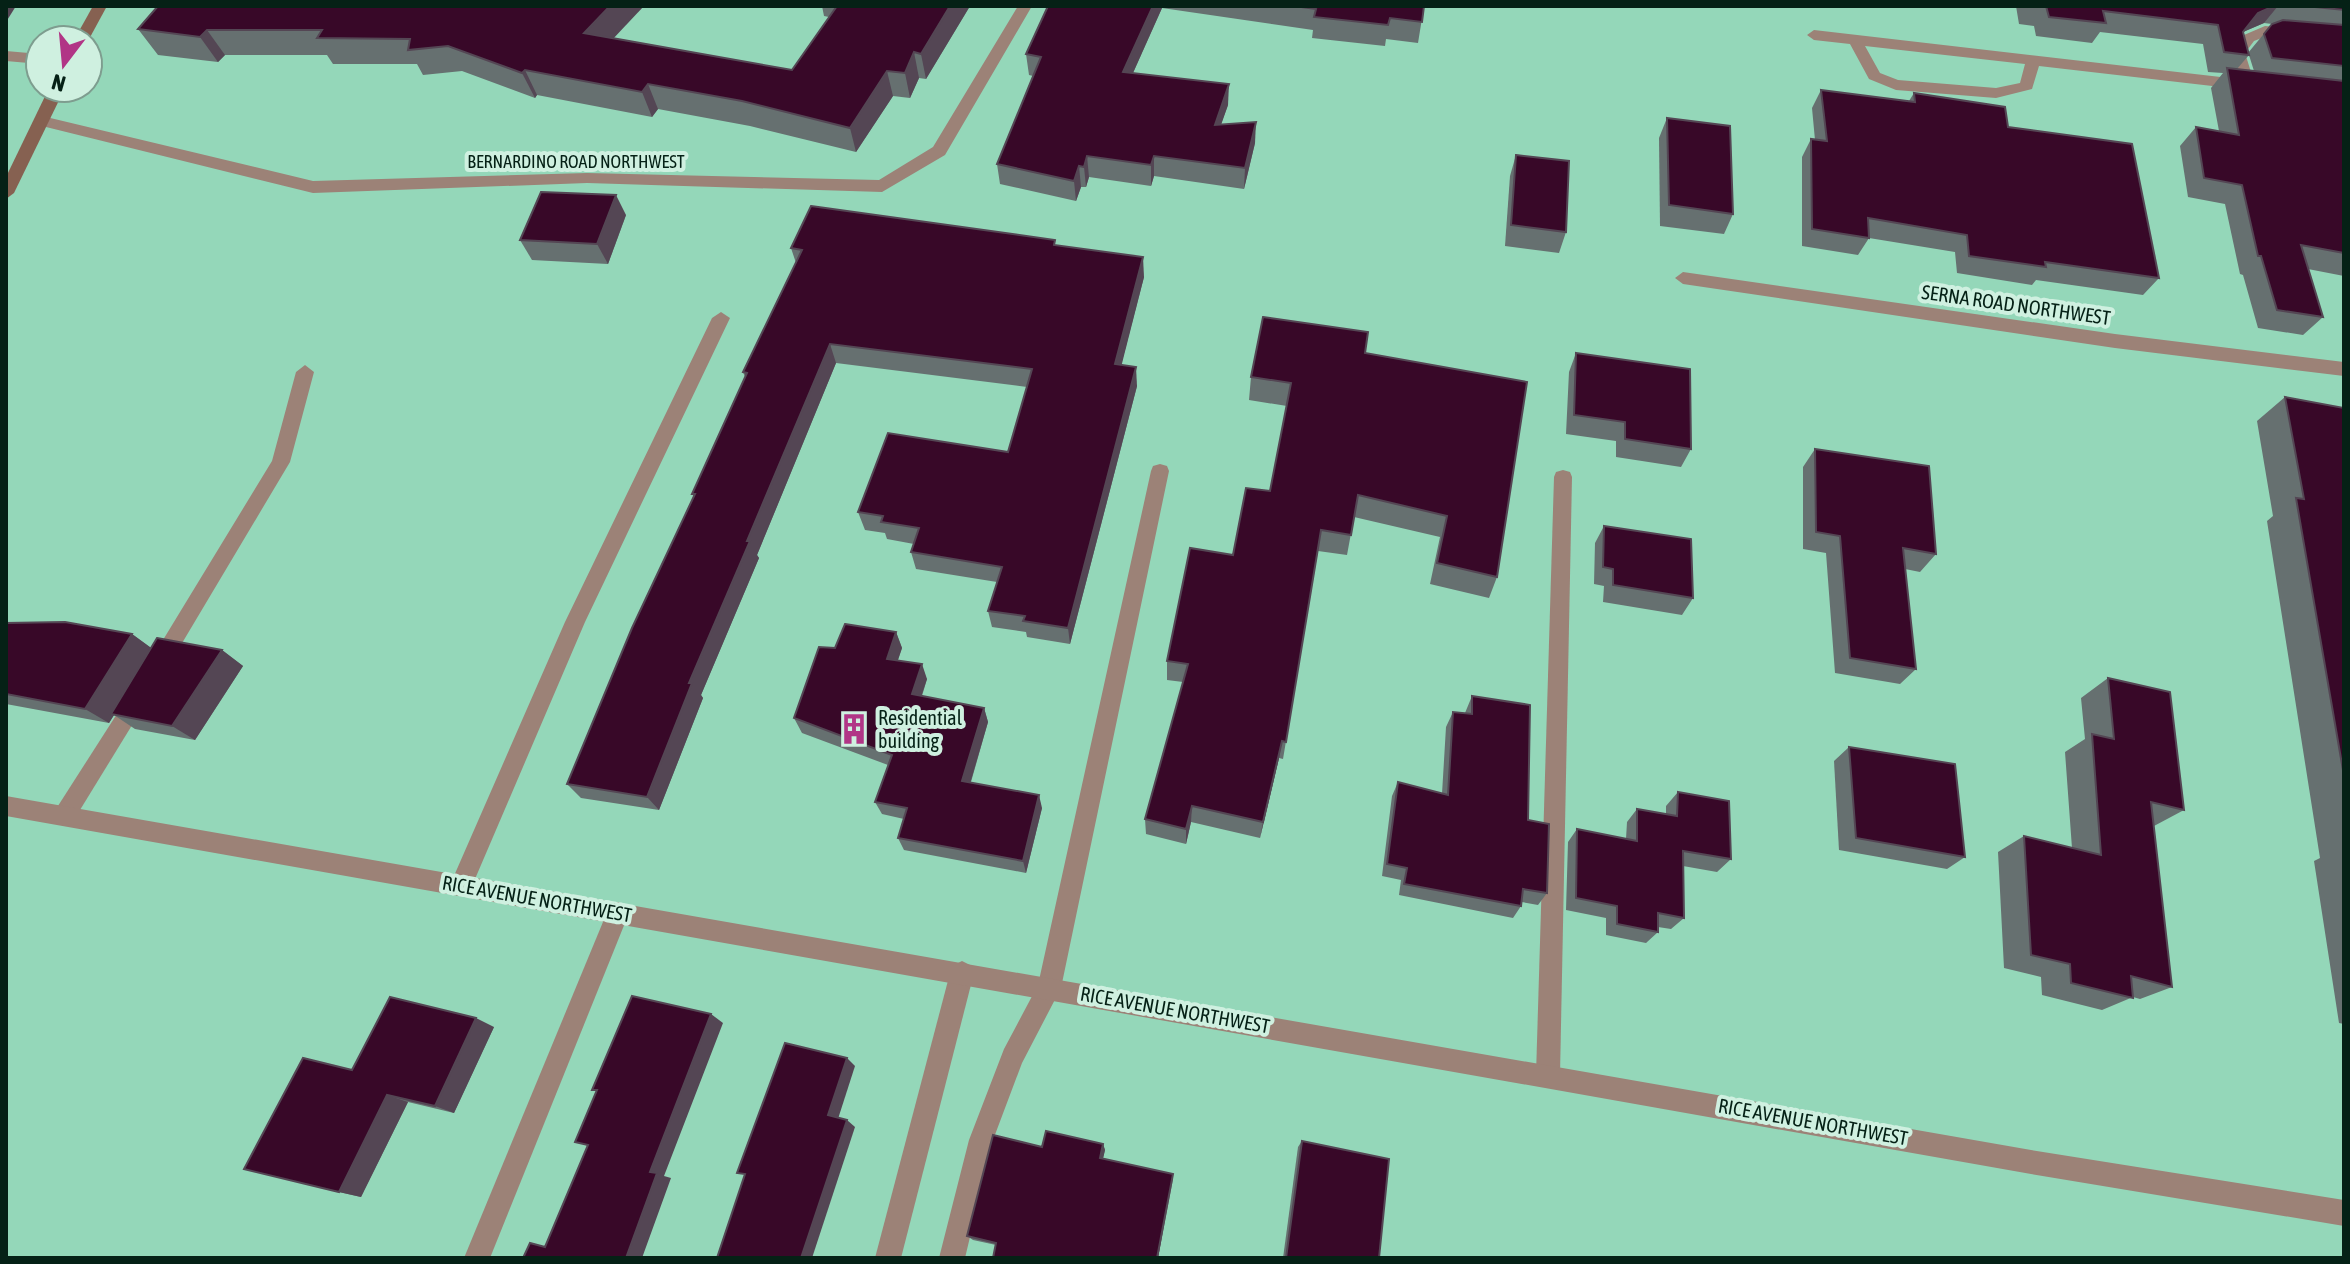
<svg xmlns="http://www.w3.org/2000/svg" width="2350" height="1264" font-family="'Asap Condensed',sans-serif">
  <style>
    .lines { fill: none; stroke-linecap: round; stroke-linejoin: round }
    .service { fill: #9c8277; fill-rule: evenodd }
    .minor { fill: #9c8277; fill-rule: evenodd }
    .secondary { fill: #866151; fill-rule: evenodd }
    .wall { fill: #667070; fill-rule: evenodd }
    .shaded-wall { fill: #544654 }
    .building { fill: #380828; stroke: #544654; stroke-width: 2 }
    .labels { text-anchor: middle; stroke-width: 8; stroke-linejoin: round; paint-order: stroke }
    .far-street-label { font-size: 18px; fill: #052116; stroke: #cff0e0 }
    .street-label { font-size: 20px; fill: #052116; stroke: #cff0e0 }
    .poi-label { font-size: 20px; fill: #052116; stroke: #cff0e0; text-anchor: start }
  </style>
  <rect width="100%" height="100%" fill="#94d7b9"/>
  <g class="lines">
    <g class="service">
      <path d="M 2265,26 L 2344,33 L 2344,43 L 2267,36 L 2254,41 L 2245,53 L 2255,85 L 2247,90 L 2039,66 L 2032,89 L 1996,98 L 1896,90 L 1869,79 L 1850,44 L 1814,40 L 1807,35 L 1814,30 L 2238,79 L 2230,53 L 2244,35 ZM 1865,46 L 2025,64 L 2020,83 L 1996,88 L 1898,80 L 1880,73 Z"/>
      <polygon points="721,312 730,318 585,622 469,893 461,896 453,893 450,885 565,622 712,318"/>
      <polygon points="305,365 314,372 290,462 166,670 159,673 152,670 149,664 152,658 272,461 296,372"/>
      <polygon points="1160,464 1167,466 1169,471 1061,988 1022,1063 993,1140 965,1258 939,1258 969,1140 1004,1049 1038,985 1151,471 1153,466"/>
      <polygon points="1563,470 1570,472 1572,477 1560,1075 1556,1083 1548,1087 1540,1083 1536,1075 1554,477 1556,472"/>
      <polygon points="138,689 145,692 148,698 145,704 72,823 64,826 56,823 53,816 56,809 131,692"/>
      <polygon points="618,902 626,905 629,913 490,1258 464,1258 610,905"/>
      <polygon points="962,961 970,965 974,973 901,1258 875,1258 950,973 954,965"/>
    </g>
    <g class="minor">
      <polygon points="1018,6 1032,6 945,155 882,192 587,183 313,193 42,126 34,121 42,116 313,181 587,173 879,180 933,147"/>
      <polygon points="6,51 40,54 40,64 6,61"/>
      <polygon points="1683,272 2115,334 2344,362 2344,376 2115,348 1683,284 1675,278"/>
      <polygon points="6,796 2031,1150 2344,1200 2344,1226 2031,1174 6,816"/>
    </g>
    <g class="secondary">
      <polygon points="93,6 107,6 88,41 74,40"/>
      <polygon points="49,88 65,88 14,193 6,199 6,177"/>
    </g>
  </g>
  <g class="wall">
    <polygon points="158,6 614,38 792,70 829,17 824,16 822,6 970,6 926,79 919,78 910,98 893,96 856,152 750,126 658,109 652,117 537,95 535,98 462,71 423,75 417,64 333,64 327,55 225,55 218,62 158,55 138,29"/>
    <polygon points="1048,6 1424,6 1418,43 1386,39 1385,46 1312,38 1313,30 1162,8 1133,73 1228,105 1221,124 1255,143 1244,189 1154,176 1151,186 1089,177 1086,187 1081,187 1076,201 1000,184 997,164 1033,76 1029,75 1026,54"/>
    <path d="M 2016,6 L 2344,6 L 2344,276 L 2308,269 L 2323,317 L 2303,335 L 2258,328 L 2243,275 L 2240,274 L 2225,204 L 2188,197 L 2180,146 L 2196,127 L 2219,131 L 2211,88 L 2223,73 L 2208,72 L 2203,44 L 2100,32 L 2092,43 L 2036,36 L 2034,26 L 2019,24 ZM 2264,23 L 2272,24 L 2248,53 L 2243,32 ZM 2249,55 L 2254,71 L 2237,69 Z"/>
    <polygon points="1821,90 1909,101 1914,93 2008,127 2159,278 2143,295 2036,280 2032,285 1957,273 1955,252 1869,238 1858,255 1802,246 1802,157 1811,139 1815,140 1812,108"/>
    <polygon points="1667,118 1733,214 1724,234 1660,226 1659,138"/>
    <polygon points="1516,155 1566,232 1559,253 1505,246 1510,176"/>
    <polygon points="626,215 608,264 532,260 520,240"/>
    <polygon points="1056,245 1144,277 1121,365 1137,386 1070,644 1027,637 1026,632 992,627 988,611 997,582 916,569 911,552 914,544 887,539 885,533 865,530 858,512 1008,452 1027,387 836,363 757,555 759,558 701,695 703,698 659,810 581,798 567,784 694,497 692,494 745,377 743,372 796,263 791,248"/>
    <polygon points="1365,353 1497,577 1489,598 1430,584 1440,537 1354,517 1347,555 1318,551 1283,759 1279,758 1260,838 1191,822 1186,844 1146,834 1145,819 1183,682 1167,680 1167,661 1233,555 1270,491 1287,406 1249,400 1251,377"/>
    <polygon points="1576,353 1691,449 1681,467 1616,457 1616,441 1566,434 1569,372"/>
    <polygon points="2285,397 2344,408 2344,1024 2339,1023 2314,861 2320,858 2267,521 2273,516 2257,421"/>
    <polygon points="1815,449 1936,554 1920,572 1905,569 1916,669 1900,684 1835,673 1826,553 1803,549 1803,467"/>
    <polygon points="1604,526 1693,598 1682,615 1603,602 1604,586 1594,584 1595,543"/>
    <polygon points="6,623 132,634 151,648 222,650 243,666 195,740 135,729 114,715 109,723 6,704"/>
    <polygon points="896,632 902,648 898,660 927,679 922,696 984,708 988,722 971,782 1042,808 1026,873 904,850 898,838 904,819 882,814 875,802 888,765 802,733 794,718 835,648"/>
    <polygon points="2108,678 2184,810 2154,826 2172,987 2140,999 2133,997 2102,1010 2042,995 2041,977 2004,968 1998,852 2024,836 2072,848 2065,752 2085,739 2081,698"/>
    <polygon points="1472,696 1528,820 1547,893 1538,905 1522,902 1521,906 1513,918 1399,895 1401,880 1382,876 1392,796 1398,782 1442,794 1446,727 1453,712 1465,713"/>
    <polygon points="1849,747 1965,857 1947,869 1839,850 1834,761"/>
    <polygon points="1678,792 1731,859 1717,872 1683,866 1684,918 1671,929 1658,927 1658,932 1646,943 1606,935 1606,918 1566,910 1568,842 1577,829 1626,839 1627,822 1637,809 1666,814 1666,806"/>
    <polygon points="494,1027 454,1113 408,1102 361,1197 339,1192 352,1070"/>
    <polygon points="1302,1141 1379,1258 1283,1258 1298,1147"/>
    <polygon points="1103,1144 1105,1150 1103,1158 1173,1179 1158,1258 993,1258 996,1245 973,1240 967,1236 1042,1147"/>
  </g>
  <g class="shaded-wall">
    <polygon points="6,6 16,6 6,22"/>
    <polygon points="610,6 644,6 595,58 584,33"/>
    <polygon points="950,6 970,6 926,79 921,54"/>
    <polygon points="1153,6 1162,6 1162,8 1124,93 1123,72"/>
    <polygon points="2274,6 2278,6 2264,23 2243,32 2258,13"/>
    <polygon points="207,30 225,55 218,62 200,37"/>
    <polygon points="914,52 919,78 910,98 905,73"/>
    <polygon points="525,70 537,95 535,98 522,73"/>
    <polygon points="887,71 893,96 856,152 850,128"/>
    <polygon points="648,84 658,109 652,117 642,92"/>
    <polygon points="1229,84 1228,105 1214,145 1215,125"/>
    <polygon points="1256,122 1255,143 1244,189 1245,168"/>
    <polygon points="1087,156 1089,177 1086,187 1084,167"/>
    <polygon points="1154,156 1154,176 1151,186 1151,165"/>
    <polygon points="1079,166 1081,187 1076,201 1074,181"/>
    <polygon points="616,195 626,215 608,264 597,244"/>
    <polygon points="1143,257 1144,277 1117,383 1115,364"/>
    <polygon points="830,344 836,363 757,555 759,558 701,695 703,698 659,810 647,797 689,683 747,541"/>
    <polygon points="1136,367 1137,386 1070,644 1068,628"/>
    <polygon points="896,632 902,648 893,674 887,659"/>
    <polygon points="132,634 154,650 111,714 114,715 109,723 85,709"/>
    <polygon points="222,650 243,666 195,740 172,726"/>
    <polygon points="922,664 927,679 917,709 912,694"/>
    <polygon points="984,708 988,722 967,794 962,781"/>
    <polygon points="1282,741 1279,758 1260,838 1263,822"/>
    <polygon points="1039,795 1042,808 1026,873 1023,861"/>
    <polygon points="1192,806 1191,822 1186,844 1186,829"/>
    <polygon points="711,1014 723,1023 664,1176 671,1178 642,1258 626,1258 650,1172"/>
    <polygon points="476,1018 494,1027 454,1113 435,1106"/>
    <polygon points="847,1058 855,1066 837,1122 828,1115"/>
    <polygon points="387,1095 408,1102 361,1197 339,1192"/>
    <polygon points="847,1120 855,1127 812,1258 801,1258"/>
    <polygon points="1103,1144 1105,1150 1102,1163 1100,1158"/>
    <polygon points="1173,1174 1158,1258 1157,1258"/>
  </g>
  <g class="building">
    <polygon points="158,6 610,6 584,33 792,70 837,6 950,6 921,54 914,52 905,73 887,71 850,128 742,101 648,84 642,92 525,70 522,73 448,46 408,50 410,39 317,38 322,30 207,30 200,37 138,29"/>
    <polygon points="1048,6 1153,6 1123,72 1229,84 1215,125 1256,122 1245,168 1154,156 1151,165 1087,156 1084,167 1079,166 1074,181 997,164 1041,57 1026,54"/>
    <polygon points="1294,6 1424,6 1422,22 1390,18 1388,25 1314,17 1316,9"/>
    <polygon points="2046,6 2274,6 2258,13 2243,32 2249,55 2224,52 2218,25 2103,11 2106,23 2049,17"/>
    <polygon points="2305,6 2344,6 2344,10"/>
    <polygon points="2283,20 2344,25 2344,66 2272,58 2264,34 2272,24"/>
    <polygon points="2227,68 2344,81 2344,253 2301,245 2323,317 2277,310 2261,256 2258,256 2242,185 2204,178 2196,127 2239,135"/>
    <polygon points="1821,90 1915,102 1914,93 2005,107 2008,127 2132,144 2159,278 2045,262 2046,267 1969,256 1967,235 1868,218 1869,238 1812,229 1811,139 1827,141"/>
    <polygon points="1667,118 1730,126 1733,214 1669,205"/>
    <polygon points="1516,155 1569,161 1566,232 1511,225"/>
    <polygon points="541,192 616,195 597,244 520,240"/>
    <polygon points="811,206 1055,240 1054,245 1143,257 1115,364 1136,367 1068,628 1023,621 1025,616 988,611 1002,567 911,552 919,528 881,522 883,516 858,512 888,433 1008,452 1032,369 830,344 747,541 750,541 689,683 692,683 647,797 567,784 632,628 695,494 692,494 747,373 743,372 802,250 791,248"/>
    <polygon points="1263,317 1368,332 1365,353 1527,382 1497,577 1437,563 1447,516 1358,495 1351,535 1321,530 1286,742 1282,741 1263,822 1192,806 1186,829 1145,819 1188,664 1167,661 1190,548 1233,555 1246,488 1270,491 1291,383 1251,377"/>
    <polygon points="1576,353 1690,369 1691,449 1625,439 1625,422 1574,415"/>
    <polygon points="2285,397 2344,408 2344,776 2296,498 2304,499"/>
    <polygon points="1815,449 1929,466 1936,554 1903,548 1916,669 1850,658 1840,536 1816,532"/>
    <polygon points="1604,526 1691,539 1693,598 1613,585 1613,569 1603,567"/>
    <polygon points="65,622 132,634 85,709 6,694 6,623"/>
    <polygon points="845,624 896,632 887,659 922,664 912,694 984,708 962,781 1039,795 1023,861 898,838 907,808 875,802 892,755 794,718 819,647 835,648"/>
    <polygon points="157,638 222,650 172,726 111,714"/>
    <polygon points="2108,678 2170,692 2184,810 2151,802 2172,987 2131,976 2133,998 2071,983 2070,964 2031,955 2024,836 2101,855 2092,734 2114,739"/>
    <polygon points="1472,696 1530,705 1528,820 1549,824 1547,893 1523,889 1521,906 1404,884 1407,868 1387,864 1398,782 1448,795 1453,712 1472,714"/>
    <polygon points="1849,747 1955,764 1965,857 1856,838"/>
    <polygon points="1678,792 1729,801 1731,859 1683,851 1684,918 1658,913 1658,932 1617,924 1617,906 1576,898 1577,829 1637,841 1637,809 1677,816"/>
    <polygon points="632,996 711,1014 650,1172 657,1173 626,1258 523,1258 530,1243 545,1247 588,1145 575,1142 597,1090 592,1090"/>
    <polygon points="390,997 476,1018 435,1106 387,1095 339,1192 244,1169 303,1058 352,1070"/>
    <polygon points="785,1043 847,1058 828,1115 847,1120 801,1258 717,1258 745,1174 737,1173"/>
    <polygon points="1046,1131 1103,1144 1100,1158 1173,1174 1157,1258 993,1258 996,1243 967,1236 993,1135 1042,1147"/>
    <polygon points="1302,1141 1389,1159 1379,1258 1286,1258"/>
  </g>
  <defs>
    <symbol id="building-bare" viewBox="-9 -9 18 18"><path d="M-4-6H4V6H1V3H-1V6H-4ZM-2.5-4.3h1.7v1.8h-1.7ZM.8-4.3h1.7v1.8H.8ZM-2.5-1h1.7V.8h-1.7ZM.8-1h1.7V.8H.8Z" fill="#b13586" stroke="#cff0e0" stroke-width="2.5" paint-order="stroke"/></symbol>
  </defs>
  <g fill-rule="evenodd">
    <use href="#building-bare" x="832" y="707" width="44" height="44"/>
  </g>
  <g class="labels">
    <g class="far-street-label">
      <text x="576" y="168">BERNARDINO ROAD NORTHWEST</text>
    </g>
    <g class="street-label">
      <text transform="translate(2016 305) rotate(8)" y="7">SERNA ROAD NORTHWEST</text>
      <text transform="translate(537 899) rotate(10)" y="7">RICE AVENUE NORTHWEST</text>
      <text transform="translate(1175 1010) rotate(10)" y="7">RICE AVENUE NORTHWEST</text>
      <text transform="translate(1813 1122) rotate(10)" y="7">RICE AVENUE NORTHWEST</text>
    </g>
    <g class="poi-label">
      <text x="878" y="725">Residential<tspan x="878" dy="23">building</tspan></text>
    </g>
  </g>
  <rect width="2350" height="1264" fill="none" stroke="#052116" stroke-width="16"/>
  <g transform="translate(64 64) rotate(196)"><circle r="38" fill="#cff0e0" stroke="#7e9d8f" stroke-width="2"/>
  <path d="M0-6L14 30L0 20L-14 30Z" fill="#b13586"/>
  <text y="-12" font-size="22" font-weight="bold" text-anchor="middle" fill="#052116">N</text>
  </g>
</svg>
